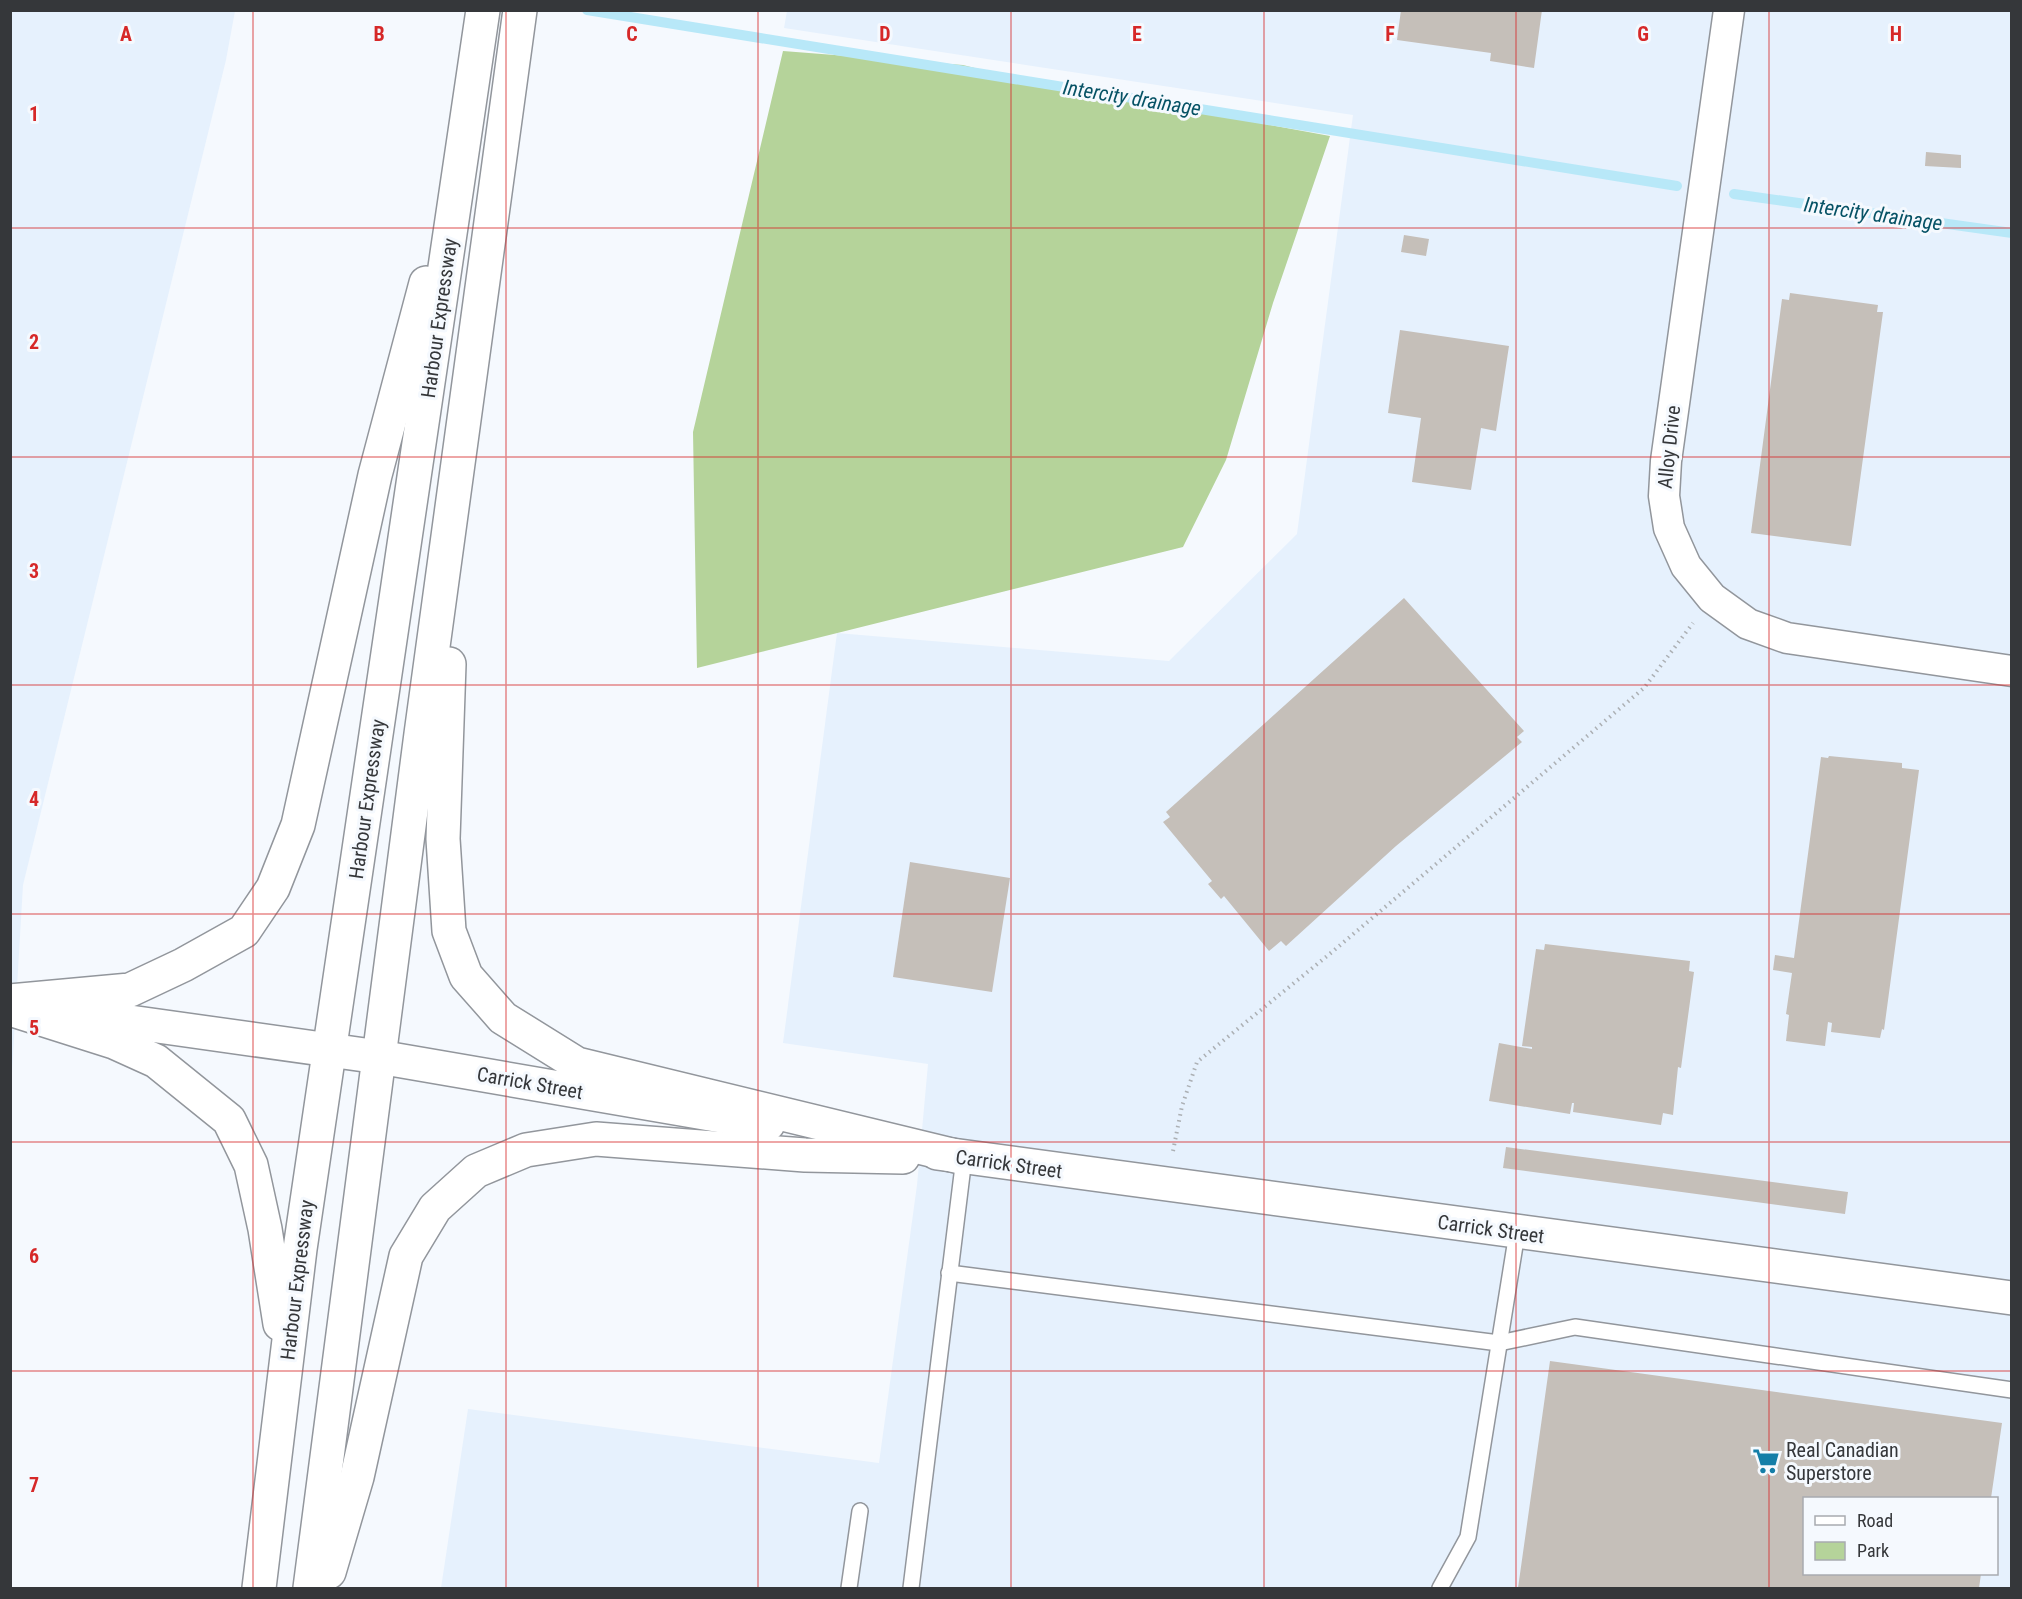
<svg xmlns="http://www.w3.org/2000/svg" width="2022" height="1599" font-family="'Roboto Condensed',sans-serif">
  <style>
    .built { fill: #e6f1fd; fill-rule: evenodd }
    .green { fill: #b5d39a }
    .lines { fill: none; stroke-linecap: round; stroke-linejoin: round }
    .stream { stroke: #b8e8f8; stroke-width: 10 }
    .building { fill: #c5bfb9 }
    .service-casing { stroke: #92969c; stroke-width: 18 }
    .minor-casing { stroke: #92969c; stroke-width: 33 }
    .tertiary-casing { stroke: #92969c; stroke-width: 36 }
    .primary-casing { stroke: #92969c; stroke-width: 36 }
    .path { stroke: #acb0b4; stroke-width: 4; stroke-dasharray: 1.5 4.5; stroke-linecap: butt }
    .service { stroke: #fff; stroke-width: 15 }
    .minor { stroke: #fff; stroke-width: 30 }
    .tertiary { stroke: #fff; stroke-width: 33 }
    .primary { stroke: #fff; stroke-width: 33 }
    .grid { fill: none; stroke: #d62828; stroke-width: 1.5; stroke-opacity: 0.55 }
    .labels { text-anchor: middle; stroke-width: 6; stroke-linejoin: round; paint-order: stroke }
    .street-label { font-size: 20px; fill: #35373a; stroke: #f5f9fe }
    .poi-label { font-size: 20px; fill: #35373a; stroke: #f5f9fe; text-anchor: start }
    .water-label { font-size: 21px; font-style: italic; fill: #065265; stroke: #f5f9fe }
    .grid-label { font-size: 20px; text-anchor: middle; font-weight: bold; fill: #d62828; stroke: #f5f9fe; stroke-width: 6; stroke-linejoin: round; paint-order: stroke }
  </style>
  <rect width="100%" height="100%" fill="#f5f9fe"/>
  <g class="built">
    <polygon points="11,11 235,11 226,60 23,885 11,1089"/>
    <path d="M 787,11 L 2011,11 L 2011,1588 L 441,1588 L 468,1409 L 879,1463 L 917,1185 L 928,1064 L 783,1043 L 837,633 L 1169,661 L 1297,534 L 1353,115 L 784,28 ZM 1804,1498 L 1996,1498 L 1996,1574 L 1804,1574 Z"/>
  </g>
  <polygon class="green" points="783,51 963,65 1014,78 1330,136 1273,303 1226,460 1183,547 697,668 693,432"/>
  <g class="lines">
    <g class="stream">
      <polyline points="587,10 1677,186"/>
      <polyline points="1734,194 2012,233"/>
    </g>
  </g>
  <g class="building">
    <polygon points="1401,10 1542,10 1534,68 1490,61 1491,53 1397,40"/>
    <polygon points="1926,152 1961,155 1961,168 1925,166"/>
    <polygon points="1404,235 1429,239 1426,256 1401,252"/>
    <polygon points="1790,293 1878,305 1877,312 1883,312 1851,546 1751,533 1782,299 1789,300"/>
    <polygon points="1400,330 1509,346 1496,431 1481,428 1471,490 1412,482 1421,418 1388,413"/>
    <polygon points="1404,598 1524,731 1517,737 1522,742 1396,846 1286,946 1281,941 1269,951 1224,896 1221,899 1208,884 1212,881 1163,822 1170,817 1166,812"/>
    <polygon points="1829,756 1902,763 1902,768 1919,770 1884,1030 1882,1029 1880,1038 1831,1032 1832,1023 1828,1022 1825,1046 1786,1041 1789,1015 1786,1014 1792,973 1773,970 1775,955 1794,958 1821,757 1828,758"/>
    <polygon points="910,862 1010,878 992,992 893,977"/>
    <polygon points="1545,944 1690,961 1689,971 1694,972 1681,1068 1678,1067 1673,1115 1663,1113 1661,1125 1573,1112 1574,1103 1572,1103 1570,1114 1489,1101 1499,1043 1532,1049 1532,1047 1522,1046 1536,949 1544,950"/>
    <polygon points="1506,1147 1848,1192 1845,1214 1503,1168"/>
    <polygon points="1550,1361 2002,1423 1991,1498 1804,1498 1804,1574 1981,1574 1979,1588 1518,1588"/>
  </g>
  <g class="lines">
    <defs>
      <g id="service">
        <polyline points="949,1273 1499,1343 1575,1327 2012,1390"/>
        <polyline points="849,1588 860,1511"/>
        <polyline points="911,1588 964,1158"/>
        <polyline points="1440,1588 1468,1537 1517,1233"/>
      </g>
      <polyline id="minor" points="1729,10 1666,461 1664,496 1669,528 1686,566 1712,598 1748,624 1787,638 2012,671"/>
      <g id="tertiary">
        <polyline points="37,1009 379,1057 768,1124"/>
        <polyline points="937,1153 2012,1298"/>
      </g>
      <g id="primary">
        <polyline points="449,664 443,839 449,931 466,976 503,1018 577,1064 964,1158"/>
        <polyline points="10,1001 130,990 183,965 244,931 273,888 298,825 375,475 426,283"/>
        <polyline points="10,1009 114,1042 156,1061 229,1120 251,1165 265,1229 280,1324"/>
        <polyline points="329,1572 357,1477 406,1256 435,1208 476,1171 526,1150 596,1139 805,1155 903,1157"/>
        <polyline points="259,1588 300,1249 483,10"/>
        <polyline points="310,1588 421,734 520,10"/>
      </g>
    </defs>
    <use href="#service" class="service-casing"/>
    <use href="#minor" class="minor-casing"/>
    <use href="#tertiary" class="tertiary-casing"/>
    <use href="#primary" class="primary-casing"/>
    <polyline class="path" points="1173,1151 1182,1106 1197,1062 1332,952 1644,688 1693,623"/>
    <use href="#service" class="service"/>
    <use href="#minor" class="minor"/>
    <use href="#tertiary" class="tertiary"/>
    <use href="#primary" class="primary"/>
  </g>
  <path class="grid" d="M 253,10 L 253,1588M 506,10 L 506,1588M 758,10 L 758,1588M 1011,10 L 1011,1588M 1264,10 L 1264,1588M 1516,10 L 1516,1588M 1769,10 L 1769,1588M 10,228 L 2012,228M 10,457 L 2012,457M 10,685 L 2012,685M 10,914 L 2012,914M 10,1142 L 2012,1142M 10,1371 L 2012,1371"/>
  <defs>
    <symbol id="supermarket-bare" viewBox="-9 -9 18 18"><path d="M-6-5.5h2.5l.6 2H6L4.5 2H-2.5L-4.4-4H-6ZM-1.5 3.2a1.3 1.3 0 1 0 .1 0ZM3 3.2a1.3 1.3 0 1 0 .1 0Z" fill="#147ea8" stroke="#f5f9fe" stroke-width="2.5" paint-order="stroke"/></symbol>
  </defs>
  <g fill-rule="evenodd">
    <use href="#supermarket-bare" x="1747" y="1442" width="38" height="38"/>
  </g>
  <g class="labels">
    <g class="street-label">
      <text transform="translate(439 318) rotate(-82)" y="7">Harbour Expressway</text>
      <text transform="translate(1669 447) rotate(-84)" y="7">Alloy Drive</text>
      <text transform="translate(367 799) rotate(-82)" y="7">Harbour Expressway</text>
      <text transform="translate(530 1083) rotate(10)" y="7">Carrick Street</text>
      <text transform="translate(1009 1164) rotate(8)" y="7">Carrick Street</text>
      <text transform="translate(1491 1229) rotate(8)" y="7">Carrick Street</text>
      <text transform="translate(297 1280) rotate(-83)" y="7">Harbour Expressway</text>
    </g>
    <g class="poi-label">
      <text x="1786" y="1457">Real Canadian<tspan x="1786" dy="23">Superstore</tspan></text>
    </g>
    <g class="water-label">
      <text transform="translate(1132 98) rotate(9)" y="7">Intercity drainage</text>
      <text transform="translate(1873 214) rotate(8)" y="7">Intercity drainage</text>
    </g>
  </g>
  <g class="grid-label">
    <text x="126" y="41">A</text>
    <text x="379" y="41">B</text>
    <text x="632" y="41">C</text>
    <text x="885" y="41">D</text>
    <text x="1137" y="41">E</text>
    <text x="1390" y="41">F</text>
    <text x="1643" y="41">G</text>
    <text x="1896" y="41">H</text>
    <text x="34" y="121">1</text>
    <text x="34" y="349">2</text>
    <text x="34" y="578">3</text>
    <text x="34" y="806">4</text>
    <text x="34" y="1035">5</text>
    <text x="34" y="1263">6</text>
    <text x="34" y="1492">7</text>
  </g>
  <rect width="2022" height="1599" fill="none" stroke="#35373a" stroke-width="24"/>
  <rect x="1803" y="1497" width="195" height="78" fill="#f5f9fe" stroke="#a8abb0" stroke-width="1.5"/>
  <rect x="1815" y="1516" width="30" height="9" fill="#ffffff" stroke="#a8abb0" stroke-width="1.5"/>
  <text x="1857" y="1527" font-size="18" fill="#35373a">Road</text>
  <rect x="1815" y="1542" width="30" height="18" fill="#b5d39a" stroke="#a8abb0" stroke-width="1.5"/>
  <text x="1857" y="1557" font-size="18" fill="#35373a">Park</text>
</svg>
